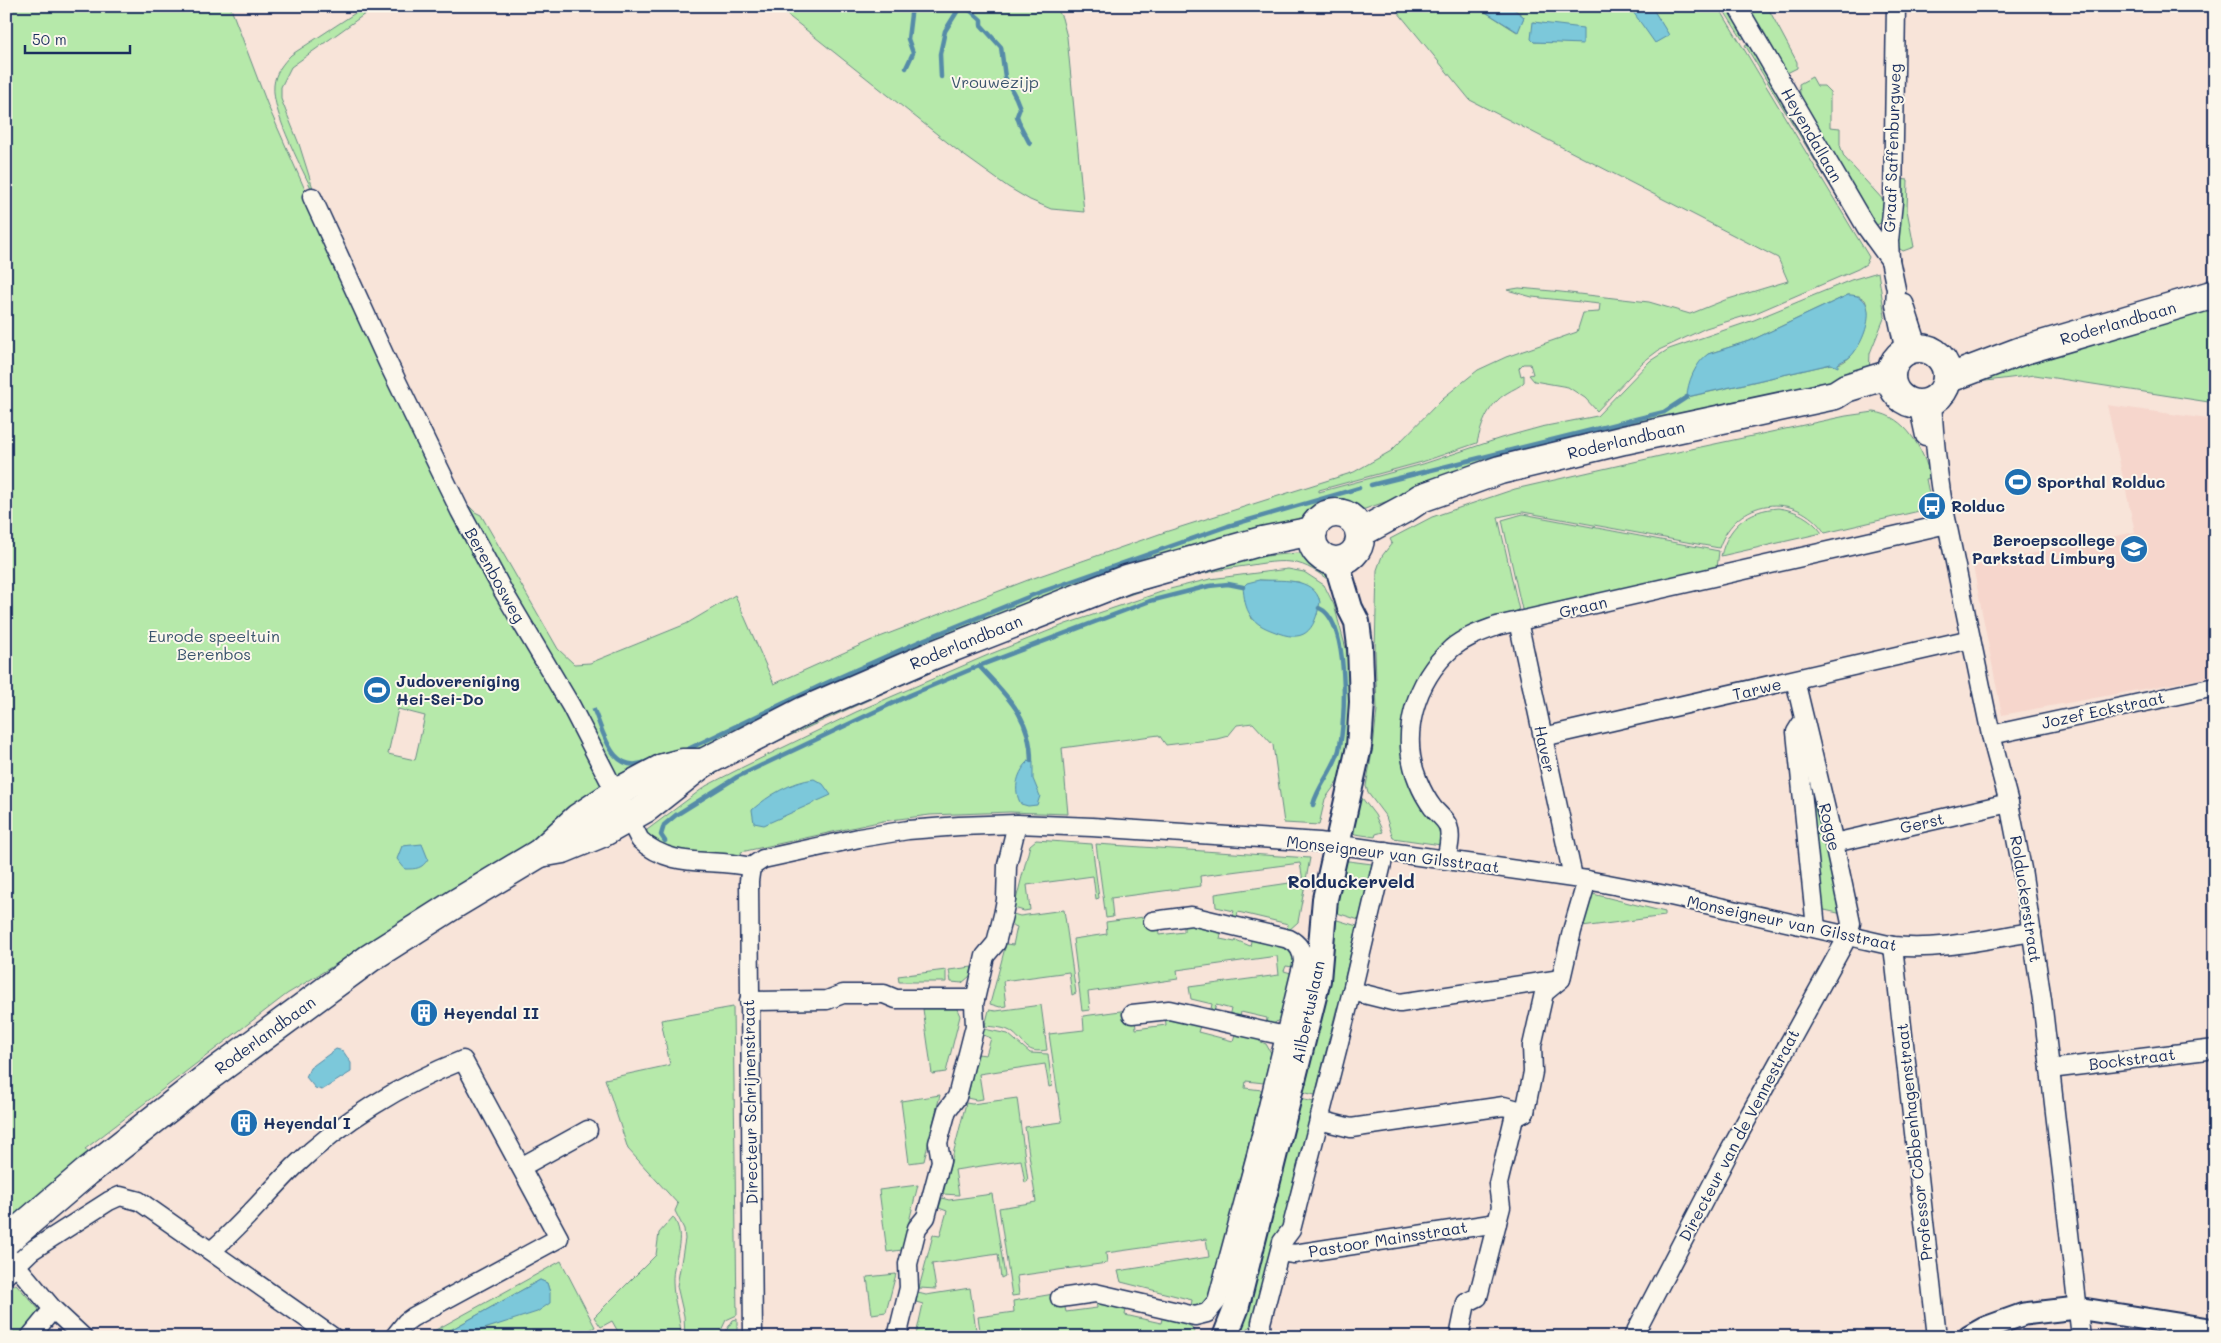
<svg xmlns="http://www.w3.org/2000/svg" width="2221" height="1343" font-family="Mali,sans-serif">
  <style>
    .built { fill: #f6d6cc }
    .green { fill: #b6e9aa; stroke: #688c84; fill-rule: evenodd }
    .water { fill: #7bc8da; stroke: #558ba8 }
    .lines { fill: none; stroke-linecap: round; stroke-linejoin: round }
    .stream { stroke: #558ba8; stroke-width: 4.5 }
    .minor-casing { stroke: #1b2f5e; stroke-width: 21 }
    .tertiary-casing { stroke: #1b2f5e; stroke-width: 25 }
    .secondary-casing { stroke: #1b2f5e; stroke-width: 28 }
    .primary-casing { stroke: #1b2f5e; stroke-width: 31 }
    .minor { stroke: #fbf7ec; stroke-width: 18 }
    .tertiary { stroke: #fbf7ec; stroke-width: 21 }
    .secondary { stroke: #fbf7ec; stroke-width: 24 }
    .primary { stroke: #fbf7ec; stroke-width: 28 }
    .labels { text-anchor: middle; stroke-width: 4; stroke-linejoin: round; paint-order: stroke }
    .park-label { font-size: 16px; fill: #3a546d; stroke: #fbf7ec }
    .street-label { font-size: 16px; fill: #1b2f5e; stroke: #fbf7ec }
    .poi-label { font-size: 16px; font-weight: bold; fill: #1b2f5e; stroke: #fbf7ec; text-anchor: start }
    .neighbourhood-label { font-size: 18px; font-weight: bold; fill: #1b2f5e; stroke: #fbf7ec }
  </style>
  <rect width="100%" height="100%" fill="#f8e4d9"/>
  <filter id="ink" filterUnits="userSpaceOnUse"><feTurbulence type="fractalNoise" baseFrequency=".02" numOctaves="2"/><feDisplacementMap in="SourceGraphic" scale="10" xChannelSelector="R" yChannelSelector="G"/><feConvolveMatrix kernelMatrix="1 2 1 2 8 2 1 2 1" color-interpolation-filters="sRGB"/></filter>
  <g filter="url(#ink)">
    <polygon class="built" points="2107,405 2215,420 2215,676 2002,715 1973,566 2135,532"/>
    <g class="green">
      <path d="M 6,6 L 230,6 L 268,106 L 318,219 L 609,789 L 529,846 L 287,994 L 85,1149 L 96,1156 L 6,1228 ZM 398,709 L 425,716 L 415,760 L 388,754 Z"/>
      <path d="M 366,6 L 376,6 L 291,67 L 281,87 L 281,99 L 299,144 L 317,201 C 305,173 271,113 274,85 C 275,73 283,63 291,55 Z"/>
      <polygon points="776,6 1056,6 1062,18 1067,37 1084,212 1051,209 1030,200 1008,187 962,154"/>
      <path d="M 1393,6 L 1476,6 L 1517,32 L 1524,17 L 1510,6 L 1636,6 L 1631,9 L 1668,35 L 1651,6 L 1718,6 L 1869,257 L 1866,264 L 1858,269 L 1758,312 L 1706,328 L 1659,350 L 1643,362 L 1597,411 L 1585,398 L 1568,387 L 1534,381 L 1529,375 L 1533,374 L 1530,364 L 1523,364 L 1519,368 L 1521,376 L 1524,375 L 1524,382 C 1520,387 1513,389 1507,393 C 1489,404 1482,422 1477,443 L 1422,462 L 1319,490 L 1319,492 L 1423,464 L 1501,438 L 1541,427 L 1597,416 L 1650,361 L 1669,349 L 1754,320 L 1851,280 L 1878,272 L 1885,316 L 1870,353 L 1869,376 L 1477,470 L 1362,510 C 1354,511 1350,507 1343,506 C 1326,502 1315,512 1305,524 L 620,787 L 446,478 L 362,290 L 465,502 L 475,512 L 481,515 L 558,649 L 574,664 L 590,663 L 686,624 L 735,595 L 774,684 L 872,640 L 1028,580 L 1165,532 L 1354,472 L 1391,451 L 1443,398 L 1478,370 L 1506,357 L 1577,332 L 1583,313 L 1599,312 L 1600,304 L 1532,297 L 1507,290 L 1519,288 L 1552,291 L 1649,302 L 1690,314 L 1725,300 L 1788,281 L 1778,258 L 1470,100 ZM 1534,22 L 1545,24 L 1583,43 L 1534,42 ZM 1848,295 L 1859,296 L 1865,300 C 1875,319 1855,369 1831,364 L 1688,397 L 1694,372 L 1708,354 L 1752,340 Z"/>
      <polygon points="1721,6 1732,6 1748,35 1742,39"/>
      <polygon points="1743,6 1767,6 1797,62 1797,68 1783,75"/>
      <polygon points="1752,41 1869,244 1866,245 1745,45"/>
      <polygon points="1812,77 1817,86 1824,86 1830,92 1830,127 1840,128 1840,145 1844,157 1885,202 1887,219 1877,225 1866,222 1794,97 1800,94 1799,84"/>
      <polygon points="1900,179 1908,180 1907,210 1914,247 1903,251 1897,247"/>
      <polygon points="2215,304 2215,403 2035,375 1970,383 1971,375"/>
      <path d="M 1874,412 C 1906,416 1923,449 1931,478 L 1926,479 L 1932,508 L 1825,533 C 1796,490 1736,498 1719,548 L 1523,512 L 1498,517 L 1520,615 L 1468,633 L 1407,723 L 1441,824 L 1441,845 L 1393,838 L 1386,817 L 1368,793 L 1366,786 L 1373,747 L 1377,710 L 1375,650 L 1377,570 L 1382,556 L 1392,543 L 1390,539 L 1432,517 L 1515,489 L 1682,451 L 1846,416 Z"/>
      <path d="M 1778,508 C 1796,510 1811,518 1822,533 L 1721,556 C 1728,526 1748,510 1778,508 Z"/>
      <polygon points="1523,514 1719,551 1717,569 1523,614 1502,520"/>
      <path d="M 1297,553 C 1309,554 1317,563 1328,567 L 1331,582 C 1319,573 1307,564 1291,562 C 1274,560 1255,565 1238,567 C 1183,575 1130,594 1078,613 C 1002,641 928,673 855,706 C 799,732 740,756 689,790 L 704,771 L 1042,618 L 1234,559 Z"/>
      <path d="M 1288,569 L 1304,572 L 1324,585 L 1334,605 L 1349,660 L 1351,715 L 1345,761 L 1343,774 L 1325,799 L 1319,825 L 1284,823 L 1273,745 L 1253,723 L 1237,725 L 1228,736 L 1217,739 L 1166,745 L 1159,735 L 1062,748 L 1068,814 L 1010,812 L 930,815 L 883,821 L 741,852 L 742,857 L 675,853 L 645,835 L 647,830 L 706,786 L 743,767 L 856,712 L 988,655 L 1066,624 L 1170,589 L 1210,579 ZM 1259,580 L 1299,582 L 1319,598 L 1317,615 L 1252,619 L 1245,597 Z"/>
      <polygon points="1805,732 1847,915 1820,909"/>
      <polygon points="1359,794 1375,815 1382,830 1383,832 1376,834 1375,837 1355,834 1352,831"/>
      <polygon points="1036,840 1092,844 1099,898 1096,899 1093,876 1027,885 1030,910 1024,911 1014,908 1030,845"/>
      <polygon points="1096,844 1310,858 1298,922 1288,931 1287,931 1288,924 1238,912 1236,921 1231,920 1234,911 1216,907 1215,894 1303,881 1300,863 1200,876 1201,886 1111,898 1113,917 1106,918"/>
      <polygon points="1341,860 1372,864 1359,920 1334,912"/>
      <polygon points="1589,893 1665,912 1665,916 1582,927"/>
      <polygon points="1064,910 1076,993 1072,995 1069,972 1003,981 1006,1006 1000,1007 990,1004 1006,944 1013,945 1017,927 1010,924 1013,914 1020,916"/>
      <polygon points="1151,916 1158,926 1159,935 1184,932 1184,927 1187,923 1222,929 1220,939 1235,942 1236,940 1250,946 1252,936 1282,943 1280,947 1290,951 1295,960 1293,967 1286,966 1284,971 1291,973 1280,1019 1272,1025 1266,1024 1267,1018 1241,1012 1239,1021 1228,1019 1231,1009 1216,1005 1213,1015 1210,1014 1212,1004 1191,999 1189,987 1279,975 1277,956 1177,970 1178,979 1088,992 1090,1010 1082,1011 1073,939 1107,934 1106,922"/>
      <polygon points="1334,919 1357,926 1345,977 1348,982 1342,1004 1337,1007 1315,1095 1298,1091"/>
      <polygon points="972,967 970,976 962,983 951,982 949,970"/>
      <polygon points="946,970 946,982 899,982 898,976"/>
      <path d="M 1041,1005 L 1047,1050 C 1025,1054 1027,1044 1013,1033 C 1006,1027 993,1027 985,1026 L 989,1010 L 996,1011 Z"/>
      <polygon points="733,1007 737,1315 726,1320 718,1337 685,1337 684,1316 677,1286 685,1239 684,1229 675,1211 678,1204 628,1149 605,1079 670,1065 661,1020"/>
      <polygon points="923,1009 957,1009 960,1016 946,1072 932,1074"/>
      <polygon points="1128,1010 1135,1019 1136,1029 1166,1025 1165,1015 1201,1023 1198,1032 1233,1041 1236,1031 1261,1038 1259,1041 1266,1044 1271,1053 1264,1083 1246,1081 1245,1088 1262,1090 1209,1301 1200,1307 1191,1306 1192,1300 1121,1282 1118,1271 1209,1257 1206,1239 1106,1253 1107,1263 1017,1276 1019,1295 1012,1296 999,1208 1036,1202 1025,1127 1062,1122 1049,1034 1084,1030 1083,1016"/>
      <polygon points="984,1029 1008,1034 1030,1053 1048,1054 1052,1086 1049,1087 1045,1064 979,1074 983,1099 976,1100 967,1098 978,1054 986,1055 991,1038 983,1035"/>
      <polygon points="940,1095 924,1161 909,1163 901,1101"/>
      <polygon points="1017,1098 1028,1181 1025,1183 1021,1160 955,1170 959,1195 943,1194 966,1103 972,1104"/>
      <path d="M 1296,1098 L 1314,1102 C 1317,1113 1313,1130 1304,1138 L 1284,1219 L 1287,1226 L 1256,1322 L 1246,1330 L 1242,1337 L 1236,1337 Z"/>
      <polygon points="918,1185 902,1250 887,1252 879,1190"/>
      <polygon points="992,1194 1005,1276 1001,1278 998,1254 932,1264 936,1289 919,1288 933,1235 940,1236 947,1211 939,1208 942,1198 949,1200"/>
      <path d="M 673,1217 C 688,1238 672,1259 673,1282 C 673,1301 681,1318 681,1337 L 621,1337 L 612,1321 L 601,1327 L 594,1317 L 656,1255 L 659,1233 Z"/>
      <polygon points="561,1261 595,1327 577,1337 469,1337 475,1332 504,1322 550,1293 547,1283 540,1280 438,1337 423,1337"/>
      <polygon points="896,1274 886,1312 872,1314 867,1277"/>
      <polygon points="16,1284 43,1314 26,1337 6,1337 6,1288"/>
      <polygon points="970,1288 977,1337 907,1337 908,1333 916,1335 923,1304 916,1302 918,1293 926,1295"/>
      <polygon points="1059,1293 1064,1303 1066,1312 1097,1308 1096,1301 1127,1305 1125,1315 1161,1323 1163,1314 1188,1320 1186,1324 1192,1327 1196,1337 1183,1337 1183,1333 1159,1337 981,1337 978,1317 1014,1312 1013,1301"/>
      <polygon points="737,1319 737,1337 722,1337 733,1320"/>
    </g>
    <g class="water">
      <polygon points="1476,6 1510,6 1524,17 1518,32"/>
      <polygon points="1636,6 1651,6 1669,35 1655,43 1631,9"/>
      <polygon points="1533,22 1583,28 1583,44 1534,42 1531,39"/>
      <path d="M 1848,295 C 1882,294 1866,340 1851,356 C 1847,360 1842,360 1838,364 L 1838,367 L 1831,364 L 1687,397 C 1687,383 1696,362 1708,354 L 1752,340 Z"/>
      <path d="M 1259,580 C 1279,581 1314,576 1320,602 C 1314,632 1304,644 1273,631 C 1265,628 1256,624 1251,616 C 1245,608 1244,597 1243,587 L 1247,583 Z"/>
      <path d="M 1029,761 L 1033,762 L 1033,779 L 1040,796 L 1037,805 L 1028,806 L 1021,804 C 1012,789 1018,771 1029,761 Z"/>
      <path d="M 814,779 L 823,784 L 831,795 L 764,825 L 754,823 L 752,810 C 769,795 791,782 814,779 Z"/>
      <path d="M 422,844 L 428,859 C 422,869 416,869 405,869 L 397,859 L 402,846 Z"/>
      <polygon points="336,1049 343,1051 351,1063 351,1072 322,1090 315,1088 306,1077 310,1068"/>
      <polygon points="540,1280 547,1283 550,1293 550,1303 537,1312 475,1332 469,1337 438,1337"/>
    </g>
    <g class="lines">
      <g class="stream">
        <polyline points="959,6 971,11 981,20 981,25 1001,47 1005,77 1016,98 1020,108 1017,116 1020,125 1030,144"/>
        <polyline points="906,68 913,53 908,39 912,6"/>
        <polyline points="941,77 940,54 945,31 960,7"/>
        <polyline points="1371,485 1664,412 1687,397"/>
        <path d="M 979,666 C 1007,696 1031,717 1031,761"/>
        <path d="M 594,710 C 604,734 613,777 648,761"/>
        <polyline points="686,750 824,684 925,639 1038,593 1228,526 1359,488"/>
        <path d="M 1313,805 C 1318,785 1334,770 1339,750 C 1346,722 1350,620 1319,608"/>
        <polyline points="665,841 661,835 664,825 676,815 737,777 910,695 979,666 1150,601 1209,586 1228,584 1243,587"/>
      </g>
      <defs>
        <g id="minor">
          <polyline points="1737,6 1866,227 1890,260"/>
          <polyline points="1896,6 1893,202 1889,241 1890,260 1896,289 1895,305 1905,352"/>
          <path d="M 312,197 L 388,363 L 460,511 L 503,591 L 571,706 L 640,840 C 673,870 711,857 751,867"/>
          <polyline points="1904,303 1919,349"/>
          <path d="M 1932,401 C 1934,436 1937,470 1943,504 L 1991,735 L 2009,803 L 2022,869 L 2042,1000 L 2081,1337"/>
          <polyline points="1918,404 1925,436"/>
          <polyline points="1518,621 1573,877"/>
          <polyline points="1801,724 1796,732 1816,928"/>
          <polyline points="1991,735 2215,687"/>
          <polyline points="1543,737 1971,639"/>
          <polyline points="1834,843 2009,803"/>
          <path d="M 1446,860 C 1448,850 1452,836 1448,826 C 1445,819 1438,814 1433,808 C 1427,800 1422,791 1418,781 C 1399,735 1415,681 1452,648 C 1465,637 1481,632 1497,626 L 1947,524"/>
          <path d="M 751,867 L 763,859 L 859,838 L 908,830 L 959,826 L 1017,824 L 1092,827 L 1319,842 L 1587,880 L 1666,895 L 1893,946 C 1939,951 1987,939 2032,932"/>
          <polyline points="751,867 749,881 753,1337"/>
          <polyline points="1893,946 1937,1337"/>
          <polyline points="1352,991 1400,1003 1561,979"/>
          <polyline points="749,1001 827,1000 843,994 884,994 896,999 975,999"/>
          <polyline points="1132,1014 1169,1010 1285,1036"/>
          <polyline points="2050,1069 2215,1049"/>
          <polyline points="1319,1120 1351,1128 1504,1106 1525,1112"/>
          <polyline points="521,1167 588,1130"/>
          <path d="M 211,1251 C 241,1226 266,1195 294,1167 C 341,1121 402,1084 463,1060 L 559,1238 L 413,1317 L 406,1322 L 394,1337"/>
          <polyline points="1280,1252 1294,1254 1497,1223"/>
          <polyline points="9,1257 53,1309 83,1337"/>
          <polyline points="6,1275 31,1251 109,1201 120,1196 139,1201 333,1337"/>
          <path d="M 1060,1298 L 1095,1293 L 1195,1316 L 1207,1313 L 1217,1301 L 1257,1152 L 1303,962 C 1303,952 1299,944 1289,939 L 1191,916 L 1153,921"/>
          <polyline points="30,1337 53,1309"/>
          <polyline points="897,1337 909,1288 908,1264 917,1228 926,1217 941,1161 938,1143 947,1110 957,1097 975,1026 974,1004 985,956 996,943 1003,915 1006,900 1007,865 1017,824"/>
          <polyline points="1262,1337 1261,1323 1282,1242 1291,1230 1352,991 1385,851"/>
          <polyline points="1459,1337 1466,1303 1478,1297 1501,1207 1498,1184 1514,1118 1525,1112 1533,1072 1532,1046 1544,993 1561,979 1572,931 1587,880"/>
          <polyline points="1633,1337 1728,1154 1848,936 1851,923 1834,843 1795,680"/>
        </g>
        <polyline id="tertiary" points="1969,1337 1985,1328 2024,1314 2077,1308 2215,1330"/>
        <polyline id="secondary" points="1225,1337 1236,1309 1318,980 1325,899 1359,747 1362,702 1360,646 1357,622 1350,608 1336,561"/>
        <g id="primary">
          <circle cx="1919" cy="376" r="28"/>
          <polyline points="1947,379 2021,351 2215,294"/>
          <circle cx="1336" cy="537" r="24"/>
          <polyline points="1360,533 1406,508 1421,498 1500,470 1624,440 1835,395 1846,388 1891,374"/>
          <polyline points="540,853 563,849 602,833 646,808 703,763 804,711 933,655 1127,579 1262,541 1313,531"/>
          <polyline points="6,1241 87,1172 204,1080 370,958 455,904 540,853 578,818 616,793 663,768 682,763 703,763"/>
        </g>
      </defs>
      <use href="#minor" class="minor-casing"/>
      <use href="#tertiary" class="tertiary-casing"/>
      <use href="#secondary" class="secondary-casing"/>
      <use href="#primary" class="primary-casing"/>
      <use href="#minor" class="minor"/>
      <use href="#tertiary" class="tertiary"/>
      <use href="#secondary" class="secondary"/>
      <use href="#primary" class="primary"/>
    </g>
  </g>
  <defs>
    <symbol id="stadium-disc" viewBox="-11 -11 22 22"><circle r="9.5" fill="#1f6fb2" stroke="#fbf7ec"/><path d="M0-5a6.5 5 0 1 0 0 10a6.5 5 0 1 0 0-10ZM-3.5-1.8h7v3.6h-7Z" fill="#fff"/></symbol>
    <symbol id="bus-disc" viewBox="-11 -11 22 22"><circle r="9.5" fill="#1f6fb2" stroke="#fbf7ec"/><path d="M-5-6H5V4H4V6H2V4H-2V6H-4V4H-5ZM-3.5-4V0h7V-4ZM-3.5 1.2v1.5H-2V1.2ZM2 1.2v1.5H3.5V1.2Z" fill="#fff"/></symbol>
    <symbol id="school-disc" viewBox="-11 -11 22 22"><circle r="9.5" fill="#1f6fb2" stroke="#fbf7ec"/><path d="M0-5L7-2L0 1L-7-2ZM-4 1L0 2.5L4 1V4Q0 6-4 4Z" fill="#fff"/></symbol>
    <symbol id="building-disc" viewBox="-11 -11 22 22"><circle r="9.5" fill="#1f6fb2" stroke="#fbf7ec"/><path d="M-4-6H4V6H1V3H-1V6H-4ZM-2.5-4.3h1.7v1.8h-1.7ZM.8-4.3h1.7v1.8H.8ZM-2.5-1h1.7V.8h-1.7ZM.8-1h1.7V.8H.8Z" fill="#fff"/></symbol>
  </defs>
  <g fill-rule="evenodd">
    <use href="#stadium-disc" x="2002" y="466" width="32" height="32"/>
    <use href="#bus-disc" x="1916" y="490" width="32" height="32"/>
    <use href="#school-disc" x="2118" y="533" width="32" height="32"/>
    <use href="#stadium-disc" x="361" y="674" width="32" height="32"/>
    <use href="#building-disc" x="408" y="997" width="32" height="32"/>
    <use href="#building-disc" x="228" y="1107" width="32" height="32"/>
  </g>
  <g class="labels">
    <g class="park-label">
      <text x="995" y="88">Vrouwezijp</text>
      <text x="214" y="642">Eurode speeltuin<tspan x="214" dy="18">Berenbos</tspan></text>
    </g>
    <g class="street-label">
      <text transform="translate(1812 135) rotate(60)" y="6">Heyendallaan</text>
      <text transform="translate(1892 148) rotate(-88)" y="6">Graaf Saffenburgweg</text>
      <text transform="translate(2118 323) rotate(-16)" y="6">Roderlandbaan</text>
      <text transform="translate(1626 440) rotate(-13)" y="6">Roderlandbaan</text>
      <text transform="translate(495 575) rotate(61)" y="6">Berenbosweg</text>
      <text transform="translate(1583 607) rotate(-13)" y="6">Graan</text>
      <text transform="translate(966 642) rotate(-22)" y="6">Roderlandbaan</text>
      <text transform="translate(1757 689) rotate(-13)" y="6">Tarwe</text>
      <text transform="translate(2103 710) rotate(-12)" y="6">Jozef Eckstraat</text>
      <text transform="translate(1545 749) rotate(78)" y="6">Haver</text>
      <text transform="translate(1922 823) rotate(-13)" y="6">Gerst</text>
      <text transform="translate(1830 827) rotate(77)" y="6">Rogge</text>
      <text transform="translate(1393 854) rotate(7)" y="6">Monseigneur van Gilsstraat</text>
      <text transform="translate(2026 899) rotate(81)" y="6">Rolduckerstraat</text>
      <text transform="translate(1792 923) rotate(12)" y="6">Monseigneur van Gilsstraat</text>
      <text transform="translate(1308 1012) rotate(-78)" y="6">Ailbertuslaan</text>
      <text transform="translate(265 1035) rotate(-36)" y="6">Roderlandbaan</text>
      <text transform="translate(2132 1059) rotate(-7)" y="6">Bockstraat</text>
      <text transform="translate(750 1102) rotate(-91)" y="6">Directeur Schrijnenstraat</text>
      <text transform="translate(1739 1135) rotate(-62)" y="6">Directeur van de Vennestraat</text>
      <text transform="translate(1914 1142) rotate(-96)" y="6">Professor Cobbenhagenstraat</text>
      <text transform="translate(1388 1239) rotate(-9)" y="6">Pastoor Mainsstraat</text>
    </g>
    <g class="poi-label">
      <text x="2037" y="488">Sporthal Rolduc</text>
      <text x="1951" y="512">Rolduc</text>
      <text x="2115" y="546" text-anchor="end">Beroepscollege<tspan x="2115" dy="18">Parkstad Limburg</tspan></text>
      <text x="396" y="687">Judovereniging<tspan x="396" dy="18">Hei-Sei-Do</tspan></text>
      <text x="443" y="1019">Heyendal II</text>
      <text x="263" y="1129">Heyendal I</text>
    </g>
    <g class="neighbourhood-label">
      <text x="1351" y="888">Rolduckerveld</text>
    </g>
  </g>
  <rect width="2221" height="1343" fill="none" stroke="#fbf7ec" stroke-width="25"/>
  <rect x="12" y="12" width="2196" height="1318" fill="none" stroke="#1b2f5e" stroke-width="2" filter="url(#ink)"/>
  <path d="M25 45v8h105v-8" fill="none" stroke="#1b2f5e" stroke-width="2.5"/>
  <text x="32" y="45" font-size="15" fill="#1b2f5e" stroke="#fbf7ec" stroke-width="4" paint-order="stroke">50 m</text>
</svg>
